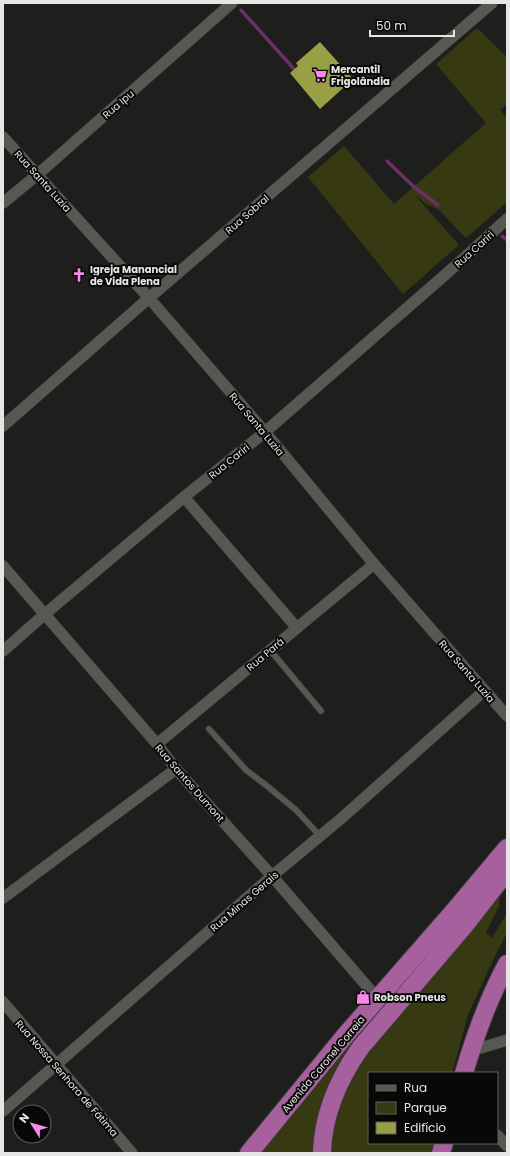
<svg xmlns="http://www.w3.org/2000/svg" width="510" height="1156" font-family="Poppins,sans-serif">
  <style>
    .green { fill: #363911 }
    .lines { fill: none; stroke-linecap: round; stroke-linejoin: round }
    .stream { stroke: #6d2f67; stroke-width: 3.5 }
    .building { fill: #999f44 }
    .service-casing { stroke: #393a37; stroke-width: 7 }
    .minor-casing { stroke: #393a37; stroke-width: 12 }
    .trunk-casing { stroke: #393a37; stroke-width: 20 }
    .service { stroke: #575854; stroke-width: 5.5 }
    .minor { stroke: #575854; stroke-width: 11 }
    .trunk { stroke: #a6609e; stroke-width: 18 }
    .labels { text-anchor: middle; stroke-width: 4; stroke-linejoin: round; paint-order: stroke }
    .poi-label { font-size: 10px; font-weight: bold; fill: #e6e6e4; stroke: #080907; text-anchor: start }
    .street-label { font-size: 10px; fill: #e6e6e4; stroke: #080907 }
  </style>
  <rect width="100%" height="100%" fill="#1e1f1c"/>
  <g class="green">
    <polygon points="477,28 507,57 507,104 500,110 507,118 507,202 466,238 438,209 426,204 414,194 459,245 403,294 308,177 344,146 394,204 486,123 436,64"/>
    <polygon points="497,873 369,1026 314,1153 257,1153 339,1053"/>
    <polygon points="500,891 499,906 486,933 492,938 507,913 507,933 494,958 468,1015 452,1073 369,1073 369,1143 437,1143 433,1153 330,1153 331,1139 339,1104 358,1064"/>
  </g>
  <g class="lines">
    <g class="stream">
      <polyline points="241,10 294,69"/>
      <polyline points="387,161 414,187 438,205"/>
      <polyline points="502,236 507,240"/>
    </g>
  </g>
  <polygon class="building" points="320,42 353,79 320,109 290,73 298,66 296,63"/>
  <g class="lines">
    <defs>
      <g id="service">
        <polyline points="270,650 321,711"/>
        <polyline points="209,729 246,770 267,786 296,810 320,836"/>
      </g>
      <g id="minor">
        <polyline points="3,137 149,298 265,432 374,564 507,716"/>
        <polyline points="3,203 37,175 232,3"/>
        <polyline points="3,426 149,298 492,3"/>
        <polyline points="184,497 297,628"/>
        <polyline points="3,566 157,744 176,769 272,876 378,999"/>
        <polyline points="3,651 45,614 184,497 265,432 454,267 507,219"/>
        <polyline points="157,744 374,564"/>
        <polyline points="3,898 176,769"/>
        <polyline points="3,1002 132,1153"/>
        <polyline points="471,1051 507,1040"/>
        <polyline points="3,1111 272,876 343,817 484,691"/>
        <polyline points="497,1135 507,1146"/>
      </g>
      <g id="trunk">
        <path d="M 464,1073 C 475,1036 488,999 507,964"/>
        <polyline points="249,1153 344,1037 455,910 507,848"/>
        <path d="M 322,1153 C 323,1114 339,1078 361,1047 L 465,925 L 507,871"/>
        <polyline points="441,1153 444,1143"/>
      </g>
    </defs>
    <use href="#service" class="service-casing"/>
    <use href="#minor" class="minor-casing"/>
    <use href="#trunk" class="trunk-casing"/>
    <use href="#service" class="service"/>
    <use href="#minor" class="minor"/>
    <use href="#trunk" class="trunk"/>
  </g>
  <defs>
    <symbol id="supermarket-bare" viewBox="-9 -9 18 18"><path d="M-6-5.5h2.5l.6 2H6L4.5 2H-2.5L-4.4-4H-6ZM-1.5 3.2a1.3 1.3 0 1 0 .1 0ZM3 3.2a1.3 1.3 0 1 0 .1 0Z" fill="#f888eb" stroke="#080907" stroke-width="2.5" paint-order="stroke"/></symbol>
    <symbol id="church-bare" viewBox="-9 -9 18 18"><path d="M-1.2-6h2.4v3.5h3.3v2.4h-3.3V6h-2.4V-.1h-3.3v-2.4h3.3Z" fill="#f888eb" stroke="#080907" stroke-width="2.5" paint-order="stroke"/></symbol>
    <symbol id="shop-bare" viewBox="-9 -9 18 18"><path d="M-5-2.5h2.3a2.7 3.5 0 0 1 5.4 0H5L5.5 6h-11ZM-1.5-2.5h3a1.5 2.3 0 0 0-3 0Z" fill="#f888eb" stroke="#080907" stroke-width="2.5" paint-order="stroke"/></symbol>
  </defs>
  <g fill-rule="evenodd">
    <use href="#supermarket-bare" x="310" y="65" width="20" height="20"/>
    <use href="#church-bare" x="69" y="265" width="20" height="20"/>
    <use href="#shop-bare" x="353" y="987" width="20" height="20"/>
  </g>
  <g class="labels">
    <g class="poi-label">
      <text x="331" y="73">Mercantil<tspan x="331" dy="12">Frigolândia</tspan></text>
      <text x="90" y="273">Igreja Manancial<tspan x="90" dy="12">de Vida Plena</tspan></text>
      <text x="374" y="1001">Robson Pneus</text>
    </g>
    <g class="street-label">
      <text transform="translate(118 104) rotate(-41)" y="4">Rua Ipu</text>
      <text transform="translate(43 181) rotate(48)" y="4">Rua Santa Luzia</text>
      <text transform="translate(247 214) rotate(-41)" y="4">Rua Sobral</text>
      <text transform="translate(474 249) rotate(-42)" y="4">Rua Cariri</text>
      <text transform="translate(257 424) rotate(50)" y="4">Rua Santa Luzia</text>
      <text transform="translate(229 461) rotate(-39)" y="4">Rua Cariri</text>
      <text transform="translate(265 654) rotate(-40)" y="4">Rua Pará</text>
      <text transform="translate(467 671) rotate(49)" y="4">Rua Santa Luzia</text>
      <text transform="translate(190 783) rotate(49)" y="4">Rua Santos Dumont</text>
      <text transform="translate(244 901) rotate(-41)" y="4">Rua Minas Gerais</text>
      <text transform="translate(323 1064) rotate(-50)" y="4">Avenida Coronel Correia</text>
      <text transform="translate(67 1078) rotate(49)" y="4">Rua Nossa Senhora de Fátima</text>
    </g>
  </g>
  <rect width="510" height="1156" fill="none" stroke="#e6e6e4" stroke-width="8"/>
  <rect x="368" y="1072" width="130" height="72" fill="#080907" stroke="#61615f"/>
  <rect x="376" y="1085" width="20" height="6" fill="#575854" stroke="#61615f"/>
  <text x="404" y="1092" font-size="12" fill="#e6e6e4">Rua</text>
  <rect x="376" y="1102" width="20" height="12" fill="#363911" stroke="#61615f"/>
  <text x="404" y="1112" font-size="12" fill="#e6e6e4">Parque</text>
  <rect x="376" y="1122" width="20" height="12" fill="#999f44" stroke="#61615f"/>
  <text x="404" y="1132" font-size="12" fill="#e6e6e4">Edifício</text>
  <g transform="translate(32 1124) rotate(307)"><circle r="19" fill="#080907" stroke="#61615f"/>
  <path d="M0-3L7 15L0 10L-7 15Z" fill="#f888eb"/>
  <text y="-6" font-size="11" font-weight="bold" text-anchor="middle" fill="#e6e6e4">N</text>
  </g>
  <path d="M370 30v6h84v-6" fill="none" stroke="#e6e6e4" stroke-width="2"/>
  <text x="376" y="30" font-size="12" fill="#e6e6e4" stroke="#080907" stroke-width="3" paint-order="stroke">50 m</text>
</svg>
